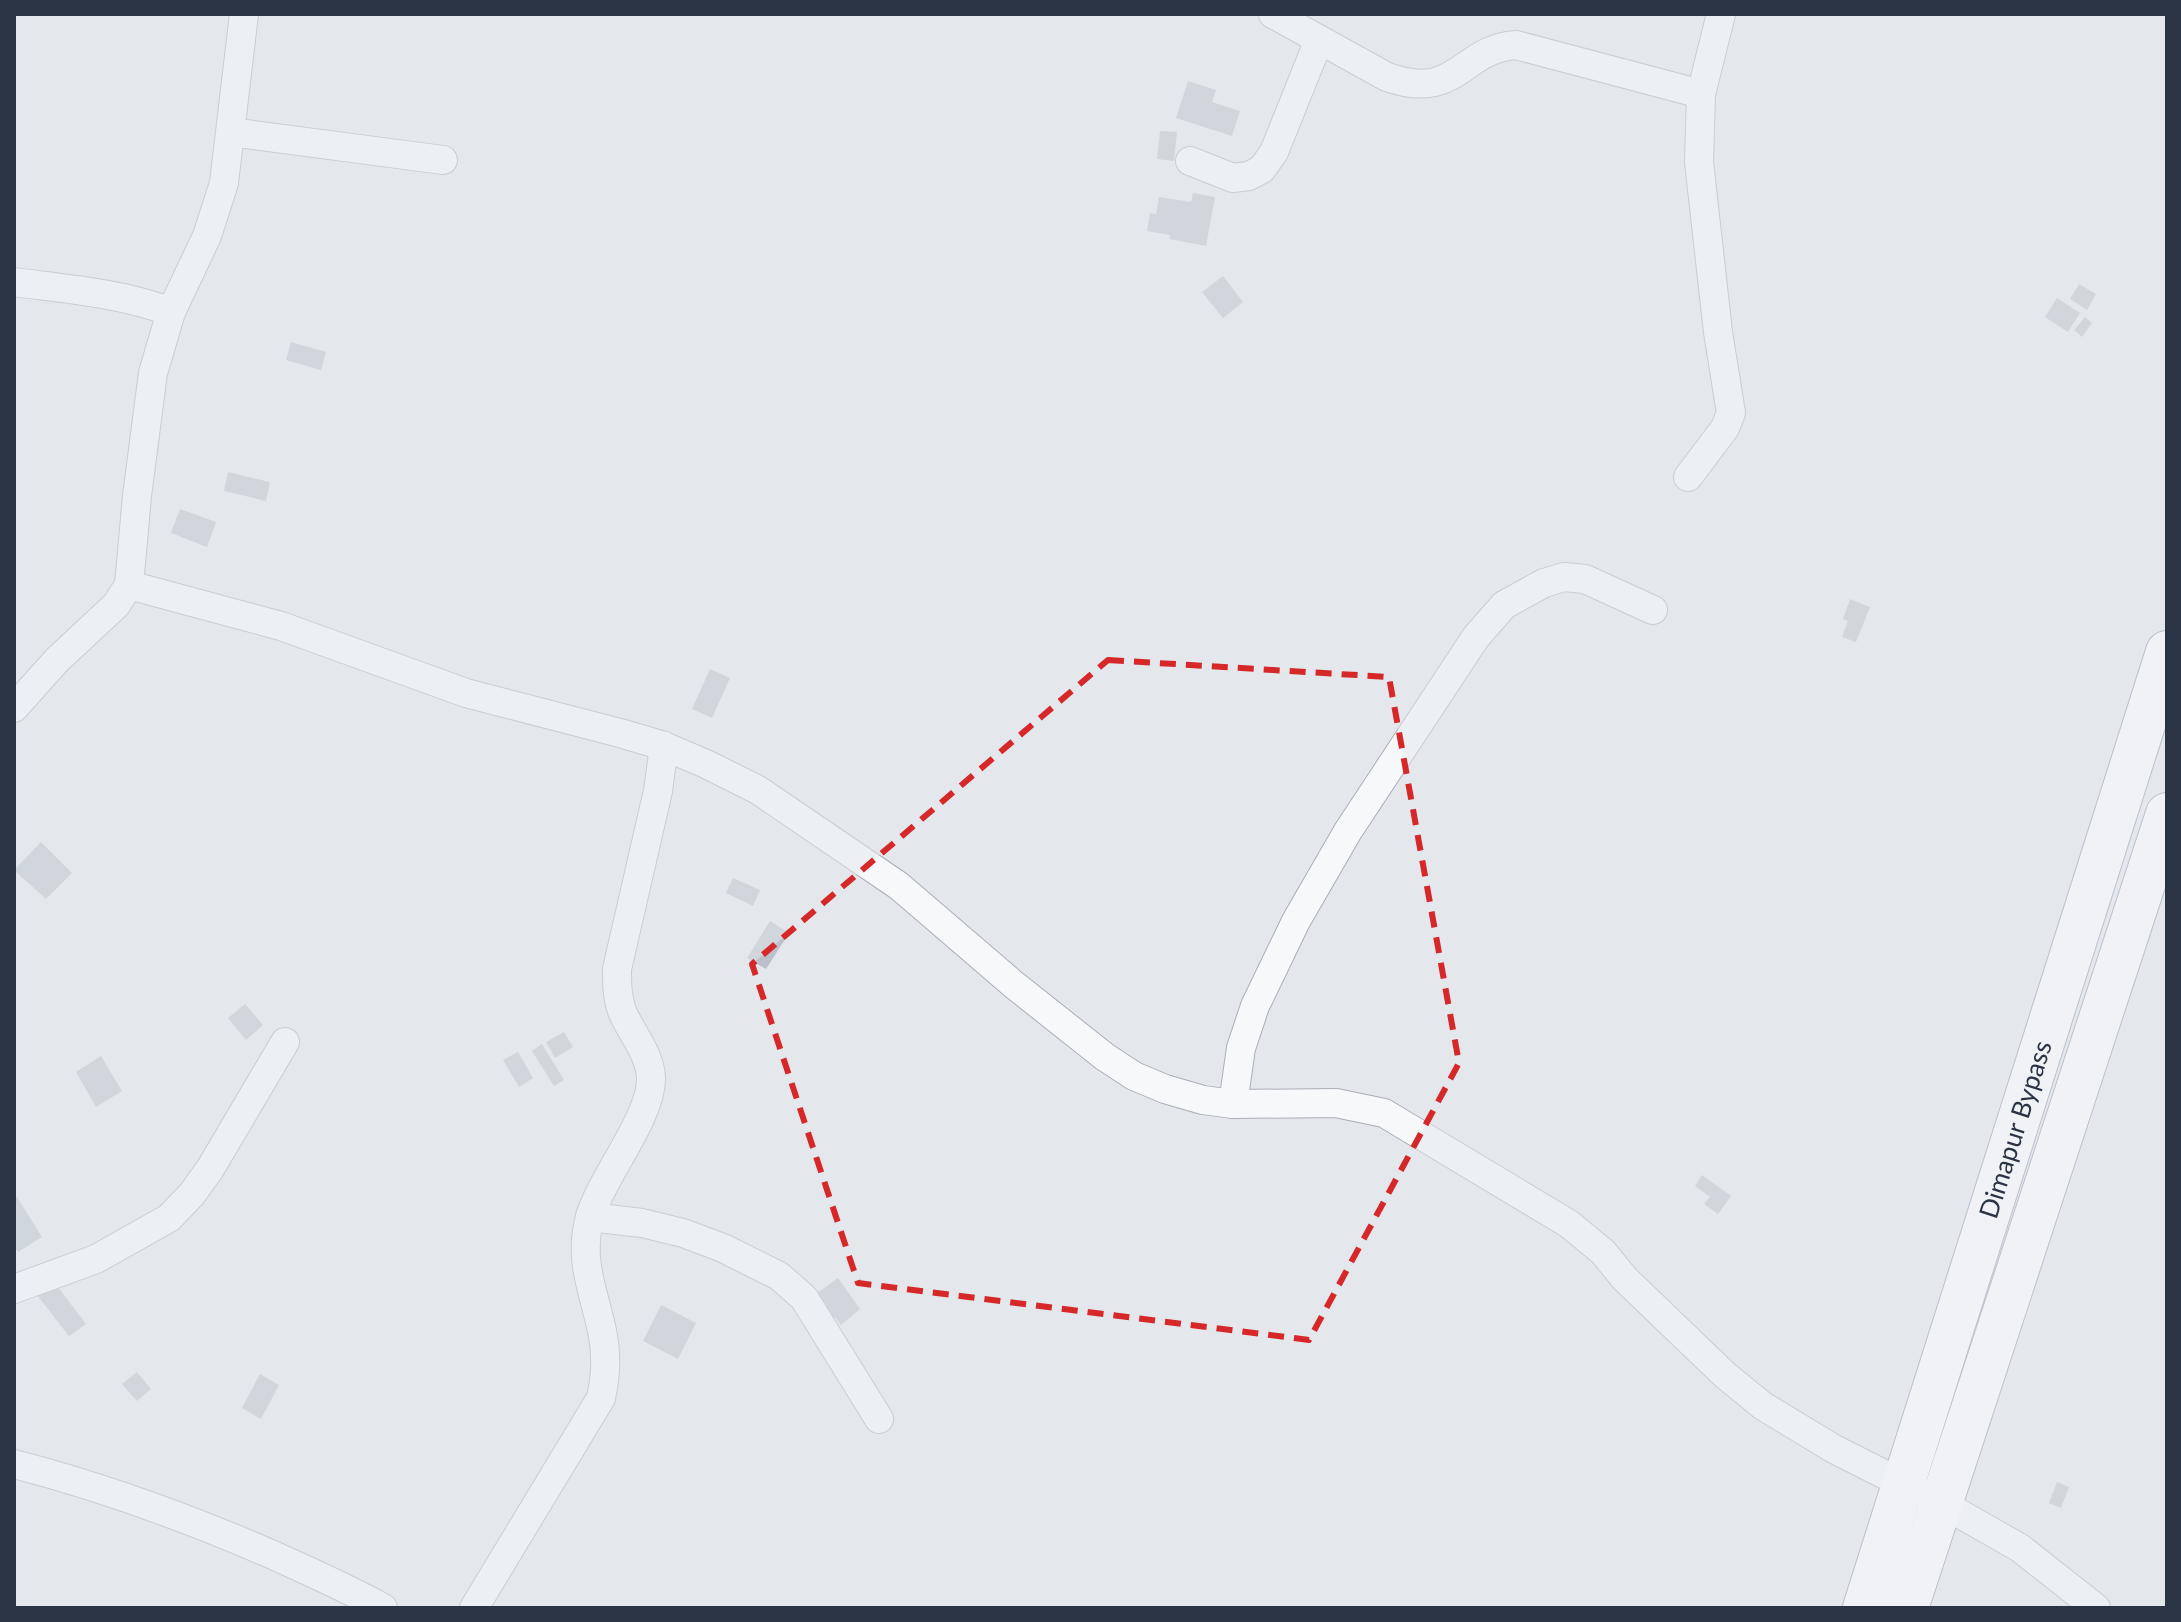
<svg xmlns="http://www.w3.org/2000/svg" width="2181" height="1622" font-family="Lato,sans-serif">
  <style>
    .building { fill: #bbc0ca }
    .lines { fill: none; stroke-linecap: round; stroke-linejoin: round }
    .minor-casing { stroke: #a9aeb7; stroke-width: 30 }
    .highway-casing { stroke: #8b94a3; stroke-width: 44 }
    .minor { stroke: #f7f8fa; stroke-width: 28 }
    .highway { stroke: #fff; stroke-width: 42 }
    .marked { fill: none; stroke: #d62828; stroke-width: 6; stroke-dasharray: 16 10; stroke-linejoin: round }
    .labels { text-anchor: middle; stroke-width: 8; stroke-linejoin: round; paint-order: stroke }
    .street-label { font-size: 26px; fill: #2b3445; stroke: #f4f6f9 }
  </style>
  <rect width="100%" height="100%" fill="#e4e7ec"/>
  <g class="building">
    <polygon points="1188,81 1216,90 1212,102 1240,111 1232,136 1176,118"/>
    <polygon points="1160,131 1177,132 1174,161 1157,159"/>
    <polygon points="1193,193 1215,197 1206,246 1169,239 1170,235 1147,231 1150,213 1156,214 1159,197 1191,202"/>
    <polygon points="1223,276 1243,302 1223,318 1202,292"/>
    <polygon points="2079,284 2096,294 2087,310 2070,299"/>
    <polygon points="2057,298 2080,313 2068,332 2045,317"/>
    <polygon points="2085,317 2092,323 2082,337 2074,330"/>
    <polygon points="291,342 326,352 321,370 286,360"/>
    <polygon points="228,472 270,482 266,501 224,491"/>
    <polygon points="180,509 216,522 207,547 171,533"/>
    <polygon points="1850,599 1870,607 1856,642 1842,637 1848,621 1843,619"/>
    <polygon points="710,669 730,678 712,718 692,709"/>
    <polygon points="41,842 72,873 46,899 14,870"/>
    <polygon points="733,878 760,890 753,906 726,893"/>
    <polygon points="770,921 789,933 766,969 747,958"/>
    <polygon points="245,1004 263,1025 246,1040 228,1018"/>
    <polygon points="564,1032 573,1047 555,1058 546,1042"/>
    <polygon points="542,1044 564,1080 554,1086 532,1051"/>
    <polygon points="518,1052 533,1078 519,1087 503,1060"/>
    <polygon points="101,1056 122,1091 96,1107 76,1072"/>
    <polygon points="1702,1175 1731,1196 1718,1214 1704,1204 1710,1197 1695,1186"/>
    <polygon points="17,1197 42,1237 18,1252 14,1246 14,1199"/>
    <polygon points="838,1278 860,1309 841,1325 835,1317 823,1324 816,1312 827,1305 817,1293"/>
    <polygon points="54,1282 86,1324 69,1336 37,1295"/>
    <polygon points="661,1305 696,1323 678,1359 643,1341"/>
    <polygon points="137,1372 151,1389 137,1401 122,1384"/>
    <polygon points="260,1374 279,1385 261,1419 242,1408"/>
    <polygon points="2057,1482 2069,1487 2061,1508 2049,1503"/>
  </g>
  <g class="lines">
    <defs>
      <g id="minor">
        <path d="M 1273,14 L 1387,77 C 1458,102 1460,49 1516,45 L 1701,94"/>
        <polyline points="231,132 443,160"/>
        <polyline points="1190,161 1233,178 1249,176 1262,169 1274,152 1319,40"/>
        <path d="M 14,282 C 67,289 121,293 171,312"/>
        <polyline points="1688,477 1725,428 1731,413 1718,332 1699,162 1701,94 1721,14"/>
        <polyline points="129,585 281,626 466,693 620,733 664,746 706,764 758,790 899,886 1013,984 1105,1057 1134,1076 1165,1089 1203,1100 1233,1104 1336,1103 1384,1113 1569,1224 1603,1252 1625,1279 1725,1375 1763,1406 1834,1449 1941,1503 2020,1548 2096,1608"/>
        <polyline points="14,708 57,660 116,605 129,585 137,496 153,373 171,312 207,236 224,183 244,14"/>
        <polyline points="1233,1104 1241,1048 1255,1006 1296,921 1348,831 1476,637 1504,605 1544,583 1564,577 1585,579 1653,610"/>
        <polyline points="590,1217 642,1223 683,1233 723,1248 779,1276 804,1298 879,1419"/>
        <polyline points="14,1289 96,1259 169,1218 192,1194 210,1169 285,1042"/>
        <path d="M 14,1464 C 103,1487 188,1518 273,1555 C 310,1572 347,1588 383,1608"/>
        <path d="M 474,1608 L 601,1398 C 606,1376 607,1354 602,1331 C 594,1292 578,1260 590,1217 C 601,1178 652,1117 651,1078 C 650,1053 631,1033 622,1011 C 617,997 617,983 617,969 L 658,791 L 664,746"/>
      </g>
      <g id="highway">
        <path id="s1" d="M 1864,1608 L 2167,652"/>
        <polyline points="1907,1608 2167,814"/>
      </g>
    </defs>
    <use href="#minor" class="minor-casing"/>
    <use href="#highway" class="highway-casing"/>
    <use href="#minor" class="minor"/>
    <use href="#highway" class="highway"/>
  </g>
  <path d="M0 0H2181V1622H0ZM 1108,660 L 1389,677 L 1459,1063 L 1309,1340 L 858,1283 L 752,964 Z" fill="#e4e7ec" fill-opacity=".55" fill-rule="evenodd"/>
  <path class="marked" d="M 1108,660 L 1389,677 L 1459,1063 L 1309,1340 L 858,1283 L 752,964 Z"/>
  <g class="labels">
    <g class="street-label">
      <text dy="9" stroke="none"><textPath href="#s1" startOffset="502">Dimapur Bypass</textPath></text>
    </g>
  </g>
  <rect width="2181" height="1622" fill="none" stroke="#2b3445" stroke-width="32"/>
</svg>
